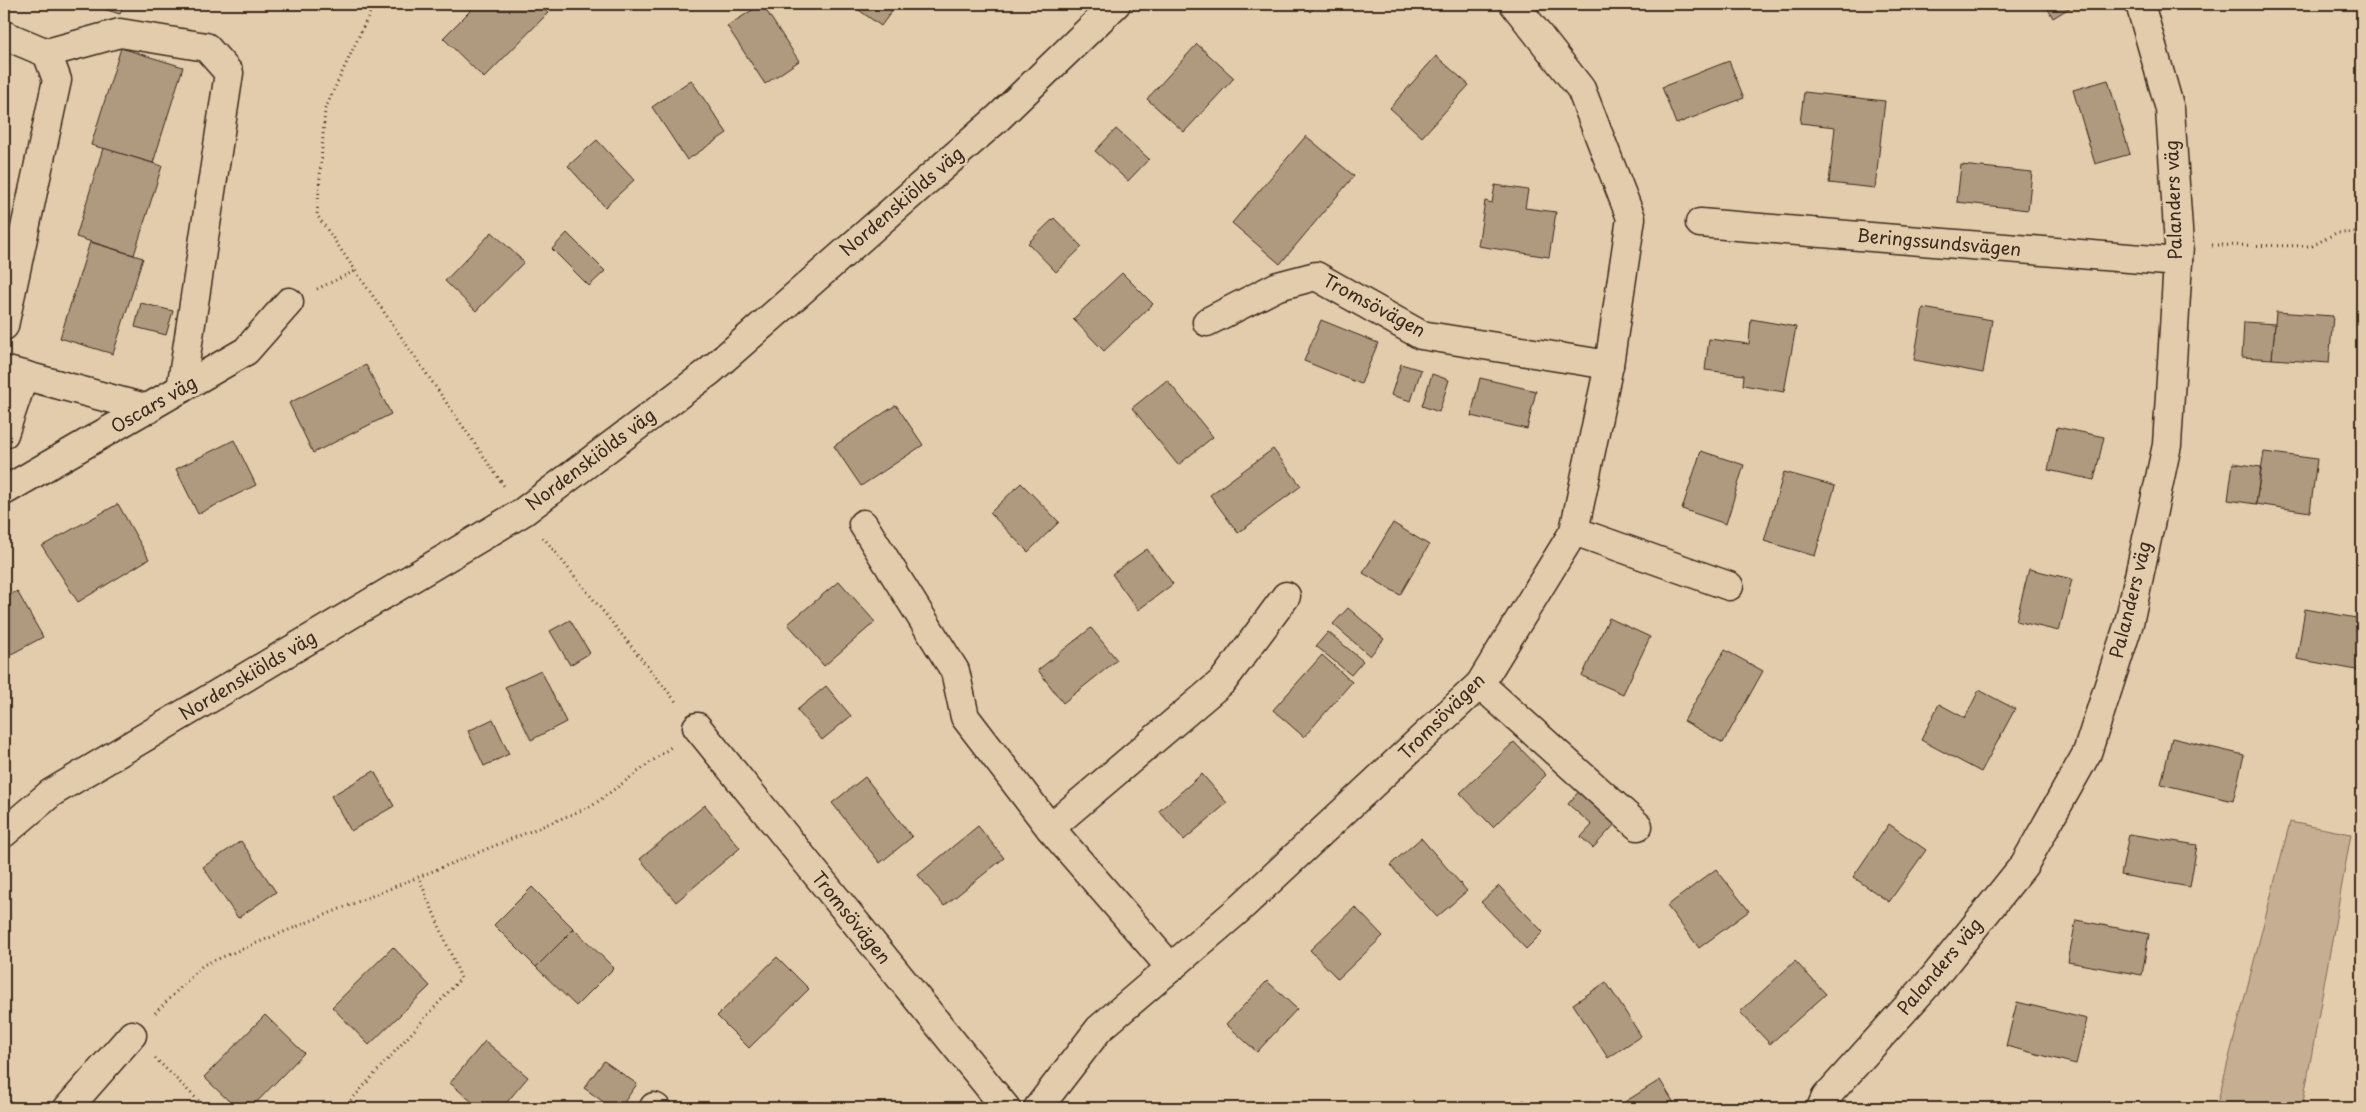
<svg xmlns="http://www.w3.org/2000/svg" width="2366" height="1112" font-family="'Playpen Sans',sans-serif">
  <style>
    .green { fill: #c5ae92; stroke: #806c58 }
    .building { fill: #af9a80; stroke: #3b2a1e }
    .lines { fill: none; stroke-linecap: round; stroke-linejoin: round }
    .minor-casing { stroke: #3b2a1e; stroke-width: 31 }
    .path { stroke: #3b2a1e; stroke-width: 3; stroke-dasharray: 1 4; stroke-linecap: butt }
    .minor { stroke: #e3ccac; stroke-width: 28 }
    .labels { text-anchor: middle; stroke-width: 5; stroke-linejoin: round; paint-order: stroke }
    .street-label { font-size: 18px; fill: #3b2a1e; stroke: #e3ccac }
  </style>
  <rect width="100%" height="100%" fill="#e3ccac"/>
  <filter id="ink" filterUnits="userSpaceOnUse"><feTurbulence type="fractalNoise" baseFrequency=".02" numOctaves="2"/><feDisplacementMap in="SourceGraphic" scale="10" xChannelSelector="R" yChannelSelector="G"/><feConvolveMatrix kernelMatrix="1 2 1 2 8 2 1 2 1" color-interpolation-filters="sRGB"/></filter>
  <g filter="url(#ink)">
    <polygon class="green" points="2290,822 2351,834 2302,1108 2216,1108"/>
    <g class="building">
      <polygon points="88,4 123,4 120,14"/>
      <polygon points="477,4 538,4 548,13 484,78 443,38"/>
      <polygon points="762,4 799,61 765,84 727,26"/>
      <polygon points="859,4 897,4 881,26 856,8"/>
      <polygon points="1302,4 1318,4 1310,12"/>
      <polygon points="2045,4 2076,4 2053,18"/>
      <polygon points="1197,44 1234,78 1184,132 1147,99"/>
      <polygon points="121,48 183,67 153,163 91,145"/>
      <polygon points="1436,56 1469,85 1422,137 1390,108"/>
      <polygon points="1729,61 1744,98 1676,124 1662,87"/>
      <polygon points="691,80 727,133 687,160 652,107"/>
      <polygon points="2108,80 2130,154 2095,164 2073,90"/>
      <polygon points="1804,92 1885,101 1875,188 1829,183 1835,127 1800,123"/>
      <polygon points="1116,129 1149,159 1128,181 1095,151"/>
      <polygon points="1306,136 1354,176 1280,264 1232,223"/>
      <polygon points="597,140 634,180 605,207 568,166"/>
      <polygon points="103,148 162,166 134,255 76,237"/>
      <polygon points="1961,165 2032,172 2028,210 1957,202"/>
      <polygon points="1495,185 1528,190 1525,208 1556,212 1549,257 1478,246 1485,201 1492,203"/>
      <polygon points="1054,218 1082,247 1056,272 1028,243"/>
      <polygon points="492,232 524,262 476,311 445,281"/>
      <polygon points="567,233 605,271 589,286 552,249"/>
      <polygon points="90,242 143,258 113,354 60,338"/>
      <polygon points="1122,273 1153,304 1104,351 1073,319"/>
      <polygon points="141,303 173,311 166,335 135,327"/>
      <polygon points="1923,308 1992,320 1983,373 1914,360"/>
      <polygon points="2276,312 2333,316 2329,363 2272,359"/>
      <polygon points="1751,319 1796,327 1784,392 1743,385 1744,375 1705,370 1709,339 1749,344"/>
      <polygon points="1321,320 1378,343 1361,384 1304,361"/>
      <polygon points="2244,322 2275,324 2272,359 2242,357"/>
      <polygon points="1401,364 1421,370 1411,401 1391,395"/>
      <polygon points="366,365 391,414 313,453 289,403"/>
      <polygon points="1432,374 1449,380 1439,412 1422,406"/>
      <polygon points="1480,378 1536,391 1527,429 1471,416"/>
      <polygon points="1167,380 1213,437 1178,465 1132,408"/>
      <polygon points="896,405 923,445 861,486 834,446"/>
      <polygon points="2057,427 2104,437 2094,480 2048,470"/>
      <polygon points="234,440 256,485 198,514 176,469"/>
      <polygon points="1273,449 1301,486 1238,533 1210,495"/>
      <polygon points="1701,451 1744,465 1726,524 1682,509"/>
      <polygon points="2264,452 2317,459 2310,512 2256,504"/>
      <polygon points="2233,463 2261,467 2256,504 2228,500"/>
      <polygon points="1784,472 1835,486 1815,556 1764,541"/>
      <polygon points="1021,483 1059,522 1028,552 990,513"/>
      <polygon points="118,504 149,559 78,602 42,546"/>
      <polygon points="1393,523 1429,545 1400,595 1363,573"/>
      <polygon points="1147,549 1173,584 1138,610 1112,574"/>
      <polygon points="2029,569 2072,579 2059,631 2016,621"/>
      <polygon points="839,581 875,622 824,666 788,624"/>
      <polygon points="17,591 43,637 4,658 4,599"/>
      <polygon points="1348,608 1384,639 1370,656 1333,624"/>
      <polygon points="2305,609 2362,619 2362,671 2297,659"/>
      <polygon points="1609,618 1650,637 1623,694 1582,676"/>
      <polygon points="570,620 590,653 570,665 550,631"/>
      <polygon points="1091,628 1117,660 1063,703 1038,670"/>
      <polygon points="1328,632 1363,661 1351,675 1316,646"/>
      <polygon points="1725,650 1763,671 1723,743 1684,721"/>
      <polygon points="1322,655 1352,682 1304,737 1273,710"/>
      <polygon points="541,670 566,722 531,740 505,687"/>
      <polygon points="826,686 851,716 822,740 797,710"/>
      <polygon points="1979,690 2015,709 1981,772 1921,740 1939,704 1965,718"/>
      <polygon points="493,719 509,754 484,766 468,731"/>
      <polygon points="2172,738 2244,755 2233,801 2161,784"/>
      <polygon points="1514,742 1546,775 1493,827 1460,793"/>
      <polygon points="374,771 394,806 351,831 331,796"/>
      <polygon points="1202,774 1227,803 1184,840 1159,811"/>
      <polygon points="865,777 912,837 880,863 832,803"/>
      <polygon points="1581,789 1617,822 1593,848 1581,837 1592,825 1568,804"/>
      <polygon points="705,805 740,848 676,902 640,859"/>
      <polygon points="1889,824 1926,850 1889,902 1853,877"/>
      <polygon points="978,826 1004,858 944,906 918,875"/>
      <polygon points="2129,834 2197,845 2190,887 2121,875"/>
      <polygon points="1421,838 1467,891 1437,917 1390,865"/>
      <polygon points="241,841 276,892 238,918 203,867"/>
      <polygon points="1716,869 1749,911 1699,948 1667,906"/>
      <polygon points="1499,886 1543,932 1526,949 1481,902"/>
      <polygon points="532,887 574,929 536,967 494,925"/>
      <polygon points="1355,907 1383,936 1338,979 1310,950"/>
      <polygon points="2076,920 2149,934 2142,975 2068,962"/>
      <polygon points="574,929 614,968 576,1006 536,967"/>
      <polygon points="393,947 430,986 369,1045 332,1007"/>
      <polygon points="777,957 809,989 749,1048 717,1016"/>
      <polygon points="1795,961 1826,994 1770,1044 1740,1012"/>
      <polygon points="1267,981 1297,1009 1257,1052 1226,1024"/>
      <polygon points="1606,982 1641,1036 1608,1058 1573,1004"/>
      <polygon points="2017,1002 2087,1019 2076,1064 2006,1046"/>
      <polygon points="265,1015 304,1053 251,1108 236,1108 204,1077"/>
      <polygon points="485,1041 528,1077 502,1108 479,1108 450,1083"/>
      <polygon points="604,1061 637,1084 620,1108 612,1108 584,1088"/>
      <polygon points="1660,1080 1677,1108 1626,1108 1623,1103"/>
      <polygon points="1524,1100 1530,1108 1513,1108"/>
    </g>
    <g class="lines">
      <defs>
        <g id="minor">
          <polyline points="4,35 47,53 57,80 4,326"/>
          <polyline points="47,53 120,33 206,47 229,73 181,389"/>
          <polyline points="1700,223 2178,262"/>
          <polyline points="1207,322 1278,286 1316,276 1421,335 1609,365"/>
          <polyline points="4,370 149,409"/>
          <polyline points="4,434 24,375"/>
          <polyline points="4,491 246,351 289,302"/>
          <polyline points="863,524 955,671 965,717 1050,828 1223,681 1286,596"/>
          <polyline points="1574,531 1729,586"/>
          <polyline points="1480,684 1638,826"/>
          <polyline points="697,727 1006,1108"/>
          <polyline points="1050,828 1171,968"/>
          <polyline points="4,833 51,793 523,512 710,371 998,118 1116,4"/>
          <polyline points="654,1107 656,1108"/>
          <polyline points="68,1108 132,1035"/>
          <polyline points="1038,1108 1099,1029 1237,911 1480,684 1574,531 1609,365 1631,218 1581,89 1514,4"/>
          <polyline points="1821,1108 1826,1097 1935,976 2024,865 2087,753 2129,623 2167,445 2179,245 2170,109 2140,4"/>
        </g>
      </defs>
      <use href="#minor" class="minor-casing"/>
      <g class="path">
        <polyline points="374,4 325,109 317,215 504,486"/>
        <polyline points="2212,245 2312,246 2336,233 2362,232"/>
        <polyline points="317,289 355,271"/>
        <polyline points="543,537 677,703"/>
        <polyline points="155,1013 203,965 592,806 671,747"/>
        <polyline points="155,1058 206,1108"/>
        <polyline points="344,1108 461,978 419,878"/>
      </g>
      <use href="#minor" class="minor"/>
    </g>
  </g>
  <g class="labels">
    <g class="street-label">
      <text transform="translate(2174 200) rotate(-92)" y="6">Palanders väg</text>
      <text transform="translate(902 202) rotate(-41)" y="6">Nordenskiölds väg</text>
      <text transform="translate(1939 243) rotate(5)" y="6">Beringssundsvägen</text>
      <text transform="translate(1374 306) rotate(28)" y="6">Tromsövägen</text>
      <text transform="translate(154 405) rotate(-30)" y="6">Oscars väg</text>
      <text transform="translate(591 460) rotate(-37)" y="6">Nordenskiölds väg</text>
      <text transform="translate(2131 600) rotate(-76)" y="6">Palanders väg</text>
      <text transform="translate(248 676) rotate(-31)" y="6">Nordenskiölds väg</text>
      <text transform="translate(1442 717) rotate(-45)" y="6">Tromsövägen</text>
      <text transform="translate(851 918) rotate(51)" y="6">Tromsövägen</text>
      <text transform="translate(1940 967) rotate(-50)" y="6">Palanders väg</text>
    </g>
  </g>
  <rect width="2366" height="1112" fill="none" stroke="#e3ccac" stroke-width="20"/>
  <rect x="10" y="10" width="2346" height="1092" fill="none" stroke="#3b2a1e" stroke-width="2" filter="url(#ink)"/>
</svg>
